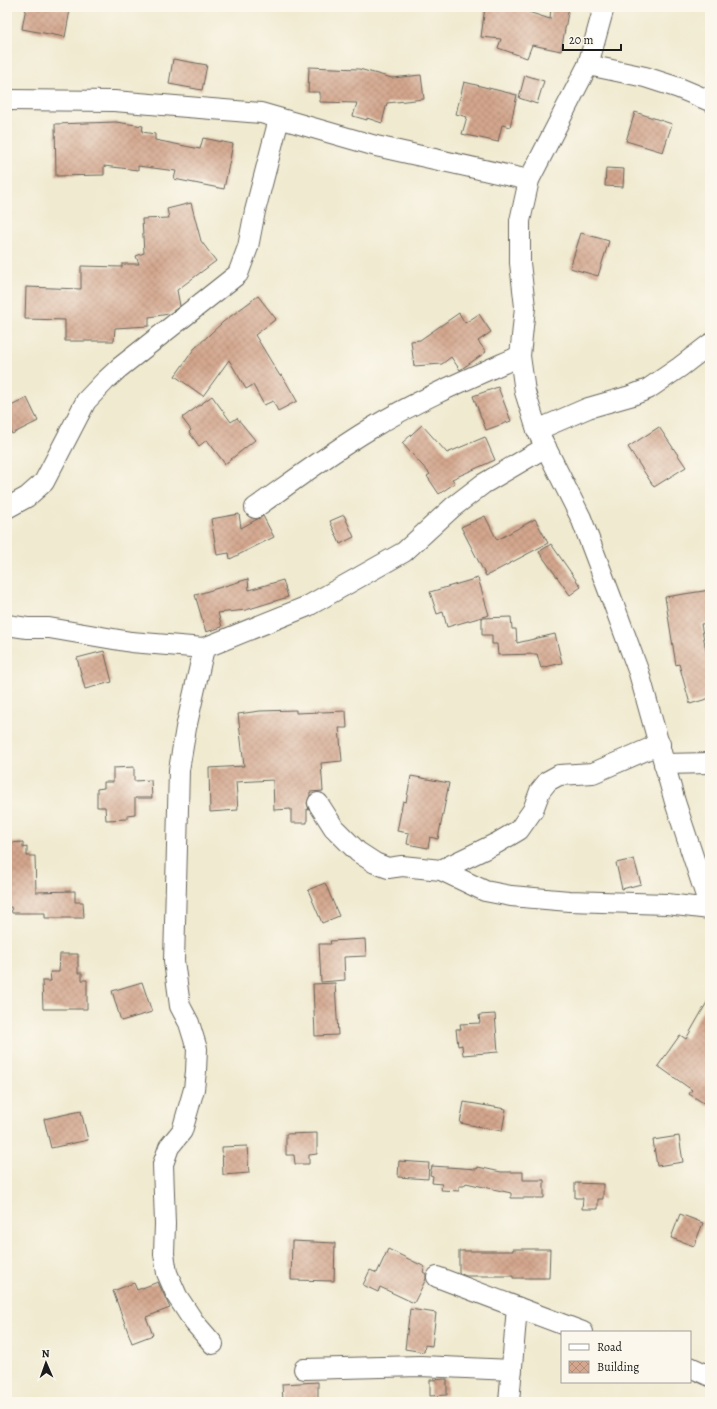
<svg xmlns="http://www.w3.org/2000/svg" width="717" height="1409" font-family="Alegreya,serif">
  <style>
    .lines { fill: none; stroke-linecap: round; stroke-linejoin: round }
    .stream { stroke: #75aae3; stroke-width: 6 }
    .building { fill: url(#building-cross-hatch) }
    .minor-casing { stroke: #66645b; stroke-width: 22 }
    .minor { stroke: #fff; stroke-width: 20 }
  </style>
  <defs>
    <pattern id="building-cross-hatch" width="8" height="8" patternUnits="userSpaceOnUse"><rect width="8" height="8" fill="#d3a68d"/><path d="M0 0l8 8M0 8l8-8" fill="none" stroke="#b58e79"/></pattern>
  </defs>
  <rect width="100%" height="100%" fill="#fbf7ec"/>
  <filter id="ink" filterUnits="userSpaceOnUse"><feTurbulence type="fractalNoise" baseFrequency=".025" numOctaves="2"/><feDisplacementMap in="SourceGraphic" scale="8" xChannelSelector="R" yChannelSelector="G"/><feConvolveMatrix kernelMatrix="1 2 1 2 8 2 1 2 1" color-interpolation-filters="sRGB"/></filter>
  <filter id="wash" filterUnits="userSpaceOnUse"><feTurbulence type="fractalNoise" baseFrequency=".012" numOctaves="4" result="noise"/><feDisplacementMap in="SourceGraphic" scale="16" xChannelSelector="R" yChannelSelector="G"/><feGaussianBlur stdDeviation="0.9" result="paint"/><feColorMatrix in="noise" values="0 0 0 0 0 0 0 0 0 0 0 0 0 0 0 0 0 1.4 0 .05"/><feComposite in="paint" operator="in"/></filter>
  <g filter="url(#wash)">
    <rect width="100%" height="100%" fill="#f0ead0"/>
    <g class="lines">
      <polyline class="stream" points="7,1399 8,1402"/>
    </g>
    <g id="blocks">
      <g class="building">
        <polygon points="26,7 51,7 70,10 65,37 22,29"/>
        <polygon points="485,7 513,7 550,19 551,7 569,7 561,51 532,45 527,58 498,48 501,39 481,37"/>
        <polygon points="173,59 207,65 202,90 169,84"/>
        <polygon points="309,67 359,69 392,78 421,75 424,99 387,103 382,123 367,118 367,120 353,116 357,103 320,102 320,92 308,92"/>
        <polygon points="525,75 544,81 537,104 519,98"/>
        <polygon points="464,82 517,95 510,127 502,125 498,142 462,134 467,117 456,114"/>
        <polygon points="635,112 672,124 663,152 626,141"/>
        <polygon points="116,122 143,126 142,132 155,134 155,140 200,149 203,138 233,144 224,189 174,179 176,171 138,166 138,170 104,166 104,175 56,176 55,124"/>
        <polygon points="606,168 624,169 623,187 605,186"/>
        <polygon points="191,203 201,241 216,261 177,290 180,306 169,314 149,317 149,326 115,328 114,341 65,341 65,320 25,319 26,287 81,289 81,266 122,267 122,264 139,264 136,256 144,253 142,219 169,218 167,209"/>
        <polygon points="581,233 609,241 598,276 570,268"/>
        <polygon points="258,296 276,319 255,335 280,376 282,375 297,401 278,411 273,401 264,405 253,385 246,389 229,360 203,396 175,376 194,349 223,322"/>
        <polygon points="459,313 465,323 479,314 491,332 478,341 486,352 460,370 451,357 442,364 414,366 411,341 420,340"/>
        <polygon points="498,387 511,421 486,430 473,396"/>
        <polygon points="212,396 231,422 237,418 255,440 225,464 207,440 199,446 189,432 191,430 182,418"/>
        <polygon points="27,398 38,421 12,434 7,424 7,408"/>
        <polygon points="422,425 447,453 485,437 495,460 452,479 455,483 439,494 427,476 430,474 402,443"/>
        <polygon points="659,427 686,467 654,487 628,447"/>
        <polygon points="239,514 241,528 263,516 274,537 230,559 229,553 217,555 211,519"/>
        <polygon points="344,515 354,537 340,544 330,521"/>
        <polygon points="485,516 497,540 535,519 548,543 486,576 461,527"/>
        <polygon points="551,544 581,587 570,595 539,552"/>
        <polygon points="478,578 489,615 447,627 443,612 437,614 430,592"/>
        <polygon points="248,579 249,590 283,580 288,597 246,610 218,613 222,627 206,632 195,595"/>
        <polygon points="710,590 710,623 701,624 710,671 710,698 690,704 679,664 676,665 665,597"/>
        <polygon points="511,617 512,629 516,629 517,643 555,634 562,663 541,668 537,654 498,655 497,644 492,644 492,635 482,635 482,618"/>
        <polygon points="104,651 112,682 85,689 77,658"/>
        <polygon points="296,710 296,713 346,711 347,728 339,728 342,761 321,763 323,791 310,792 310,795 307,803 309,810 307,809 307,823 291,823 291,809 274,810 273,780 236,782 238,810 210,812 209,768 244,766 238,714 260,711"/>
        <polygon points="134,767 134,781 151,780 152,798 135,798 135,814 127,815 127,819 106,820 105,807 97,807 97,789 104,788 104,782 113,782 113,768"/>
        <polygon points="411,776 449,783 438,839 430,837 428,848 407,844 409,833 397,831 403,801 406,802"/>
        <polygon points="23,842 23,848 27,847 27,856 35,856 36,892 75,891 75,902 83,902 84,918 45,918 45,913 12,913 11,907 7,907 7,848 9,848 9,843"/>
        <polygon points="634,859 641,884 622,889 616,863"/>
        <polygon points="325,883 339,916 322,923 308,890"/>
        <polygon points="365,939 366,956 344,957 345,980 321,982 319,944 331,944 330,941"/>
        <polygon points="60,954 78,954 78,973 82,973 82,980 87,980 87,1009 43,1009 42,981 51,981 50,972 59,972"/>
        <polygon points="142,982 152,1012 121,1021 112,991"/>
        <polygon points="335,983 338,1035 315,1036 313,984"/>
        <polygon points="710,997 710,1107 689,1094 692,1090 658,1066 680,1035 686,1039"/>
        <polygon points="495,1014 498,1052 463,1055 462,1045 458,1046 456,1029 461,1029 460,1024 480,1023 479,1015"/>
        <polygon points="464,1102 506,1109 502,1131 460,1123"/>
        <polygon points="81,1111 88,1140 51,1148 44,1119"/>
        <polygon points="317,1133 317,1154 309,1155 309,1164 295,1164 294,1155 286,1155 286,1134"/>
        <polygon points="679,1136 683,1162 657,1166 653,1140"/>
        <polygon points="247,1146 249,1173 223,1175 222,1147"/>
        <polygon points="399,1161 429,1163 428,1179 398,1177"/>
        <polygon points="432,1166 477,1169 478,1167 501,1172 523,1172 523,1180 544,1180 544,1198 511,1198 511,1193 466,1183 464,1186 459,1186 459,1191 441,1190 442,1184 432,1183 433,1176 430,1175"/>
        <polygon points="575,1183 603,1184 603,1199 598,1199 598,1209 582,1209 583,1198 575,1198"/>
        <polygon points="680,1214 703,1223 694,1246 671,1238"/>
        <polygon points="292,1241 335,1243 334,1281 291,1280"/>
        <polygon points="388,1249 425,1267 423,1272 426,1274 426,1279 414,1303 380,1287 378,1292 363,1285 370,1270 377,1273"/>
        <polygon points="513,1249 550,1249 549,1278 513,1278 513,1276 466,1276 459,1273 459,1251 513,1251"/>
        <polygon points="158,1282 170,1308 146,1317 153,1335 132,1343 113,1291 134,1283 137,1290"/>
        <polygon points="410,1309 436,1313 432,1346 425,1345 424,1352 405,1349"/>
        <polygon points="447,1379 447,1395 430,1396 430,1380"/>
        <polygon points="318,1382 318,1402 283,1402 282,1384"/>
      </g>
    </g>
  </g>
  <g filter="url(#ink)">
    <use href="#blocks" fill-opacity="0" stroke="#66645b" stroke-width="1"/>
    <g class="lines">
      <defs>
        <g id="minor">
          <polyline points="604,7 588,65 529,180 520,221 520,263 525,307 520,356 525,392 537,430 581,518 614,605 639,673 675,802 710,908"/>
          <polyline points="588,65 645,77 679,88 710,101"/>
          <polyline points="7,100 114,101 261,113 376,146 529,180"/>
          <polyline points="537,430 588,408 630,396 648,389 680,367 710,344"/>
          <polyline points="7,508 27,497 44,482 86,401 105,381 119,368 238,274 248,247 255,211 279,119"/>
          <path d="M 255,508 C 293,481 330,453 370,429 C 417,400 470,378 520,356"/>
          <polyline points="7,625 27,628 49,628 131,642 204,648 308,606 404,552 453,507 483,484 546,447"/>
          <polyline points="204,648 186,728 179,770 174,961 180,1006 189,1023 197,1049 196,1071 194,1089 182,1131 169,1147 163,1164 165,1224 164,1254 167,1273 177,1296 194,1322 213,1344"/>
          <polyline points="664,764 710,763"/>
          <polyline points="318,803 334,828 358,852 375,863 388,868 402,866 441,870 485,891 511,896 569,901 667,904 710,909"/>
          <polyline points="441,870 497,843 519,830 533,810 540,791 548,781 559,775 593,773 660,744"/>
          <polyline points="437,1277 583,1332"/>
          <polyline points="690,1367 710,1376"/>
          <polyline points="304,1369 420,1366 512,1370"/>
          <polyline points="509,1402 517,1307"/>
        </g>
      </defs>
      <use href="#minor" class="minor-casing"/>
      <use href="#minor" class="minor"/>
    </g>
  </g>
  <rect width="717" height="1409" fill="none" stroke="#fbf7ec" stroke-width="24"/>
  <rect x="561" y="1331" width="130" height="52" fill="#fbf7ec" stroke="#a29f99"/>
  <rect x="569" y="1344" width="20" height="6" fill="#ffffff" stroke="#a29f99"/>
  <text x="597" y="1351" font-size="12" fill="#1c1c1c">Road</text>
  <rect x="569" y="1361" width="20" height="12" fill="url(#building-cross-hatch)" stroke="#a29f99"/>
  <text x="597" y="1371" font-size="12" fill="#1c1c1c">Building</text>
  <g transform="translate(46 1363) rotate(358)" stroke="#fbf7ec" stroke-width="3" paint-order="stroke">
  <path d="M0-3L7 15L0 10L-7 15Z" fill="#1c1c1c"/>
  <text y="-6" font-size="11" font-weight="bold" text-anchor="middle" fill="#1c1c1c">N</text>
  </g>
  <path d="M563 44v6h58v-6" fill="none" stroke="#1c1c1c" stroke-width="2"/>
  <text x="569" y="44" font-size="12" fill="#1c1c1c" stroke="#fbf7ec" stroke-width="3" paint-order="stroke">20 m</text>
</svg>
